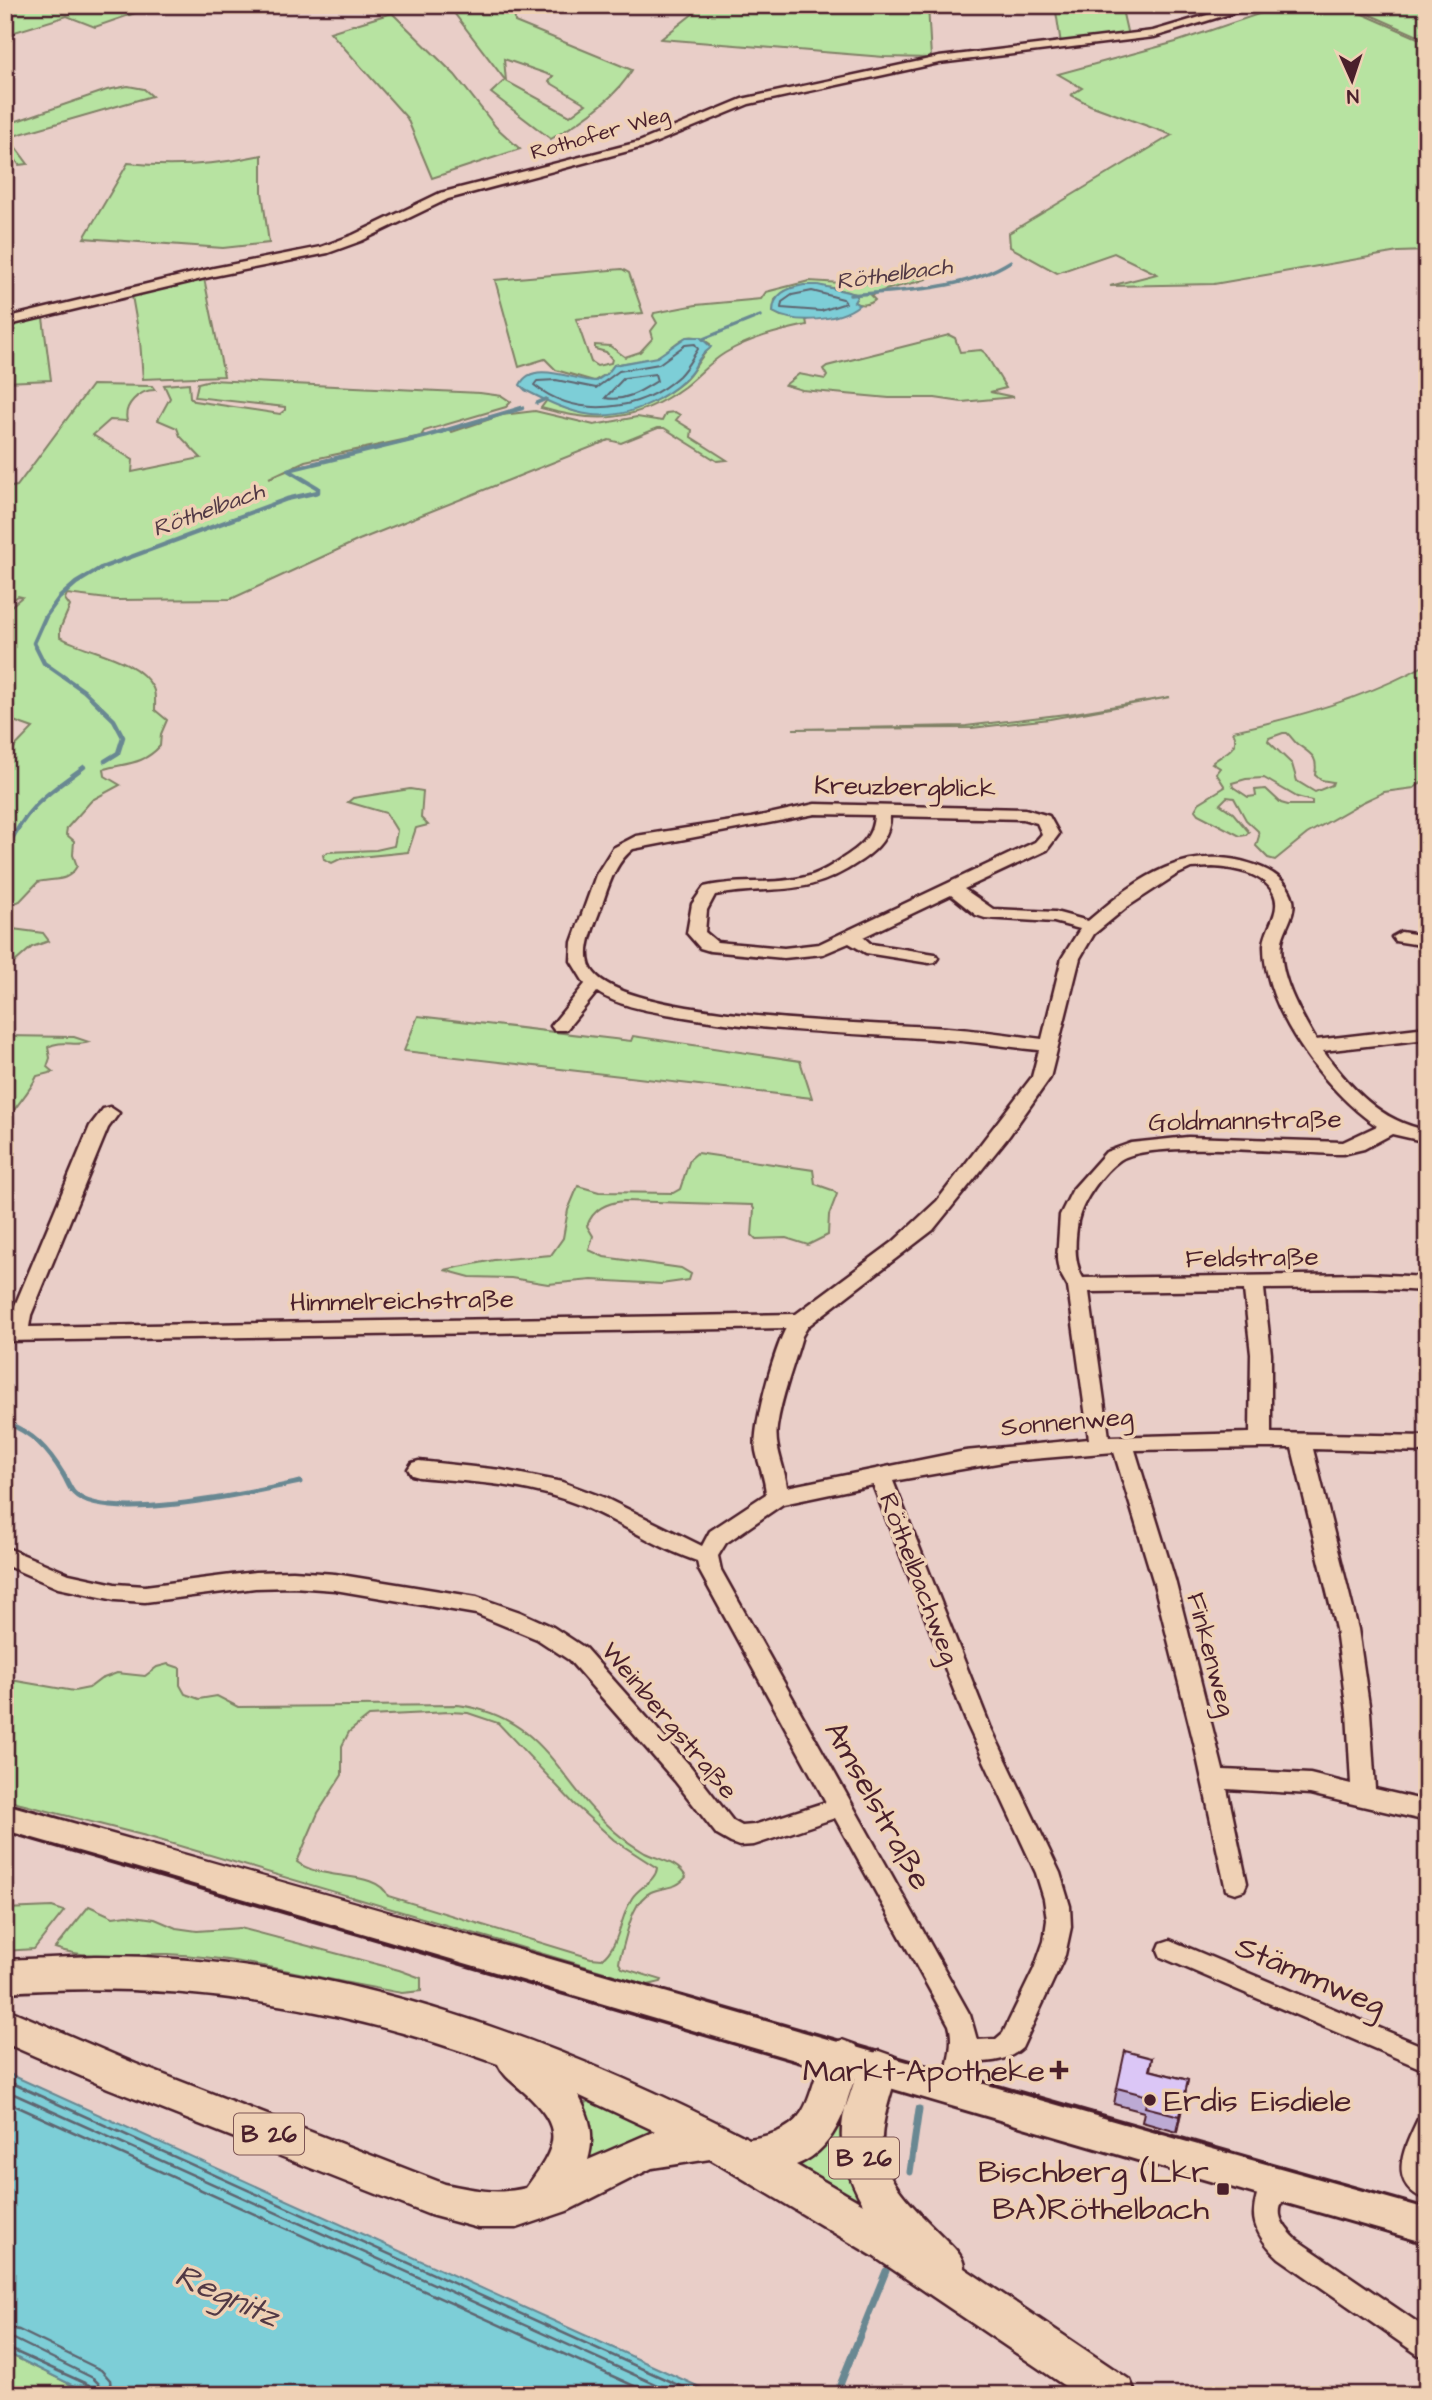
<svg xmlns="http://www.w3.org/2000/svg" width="1432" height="2400" font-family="'Architects Daughter',sans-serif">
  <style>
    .green { fill: #b7e3a1; stroke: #808166; stroke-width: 2; fill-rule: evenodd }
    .water { fill: #7dced7; stroke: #698892; stroke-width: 2 }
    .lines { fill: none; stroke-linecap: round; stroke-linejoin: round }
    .shore-far1 { stroke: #5e6570; stroke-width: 2 }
    .shore { stroke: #5e6570; stroke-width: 2.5 }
    .stream-far3 { stroke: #698892; stroke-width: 3.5 }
    .stream-far2 { stroke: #698892; stroke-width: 4.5 }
    .stream-far1 { stroke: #698892; stroke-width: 5 }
    .stream { stroke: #698892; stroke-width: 7 }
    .street-casing { stroke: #4a1f2b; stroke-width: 5 }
    .secondary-casing { stroke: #4a1f2b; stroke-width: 6 }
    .primary-casing { stroke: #4a1f2b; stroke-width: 5 }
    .street { fill: #efd1b5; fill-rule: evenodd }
    .secondary { fill: #efd1b5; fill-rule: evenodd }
    .primary { fill: #efd1b5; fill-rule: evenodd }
    .wall { fill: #bcaad4; stroke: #4a1f2b; stroke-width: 2 }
    .building { fill: #dbc6f6; stroke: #4a1f2b; stroke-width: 2 }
    .poi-dot { fill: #4a1f2b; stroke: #efd1b5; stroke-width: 2.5 }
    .labels { text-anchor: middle; stroke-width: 7; stroke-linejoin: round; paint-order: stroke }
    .far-street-label { font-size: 21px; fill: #4a1f2b; stroke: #efd1b5 }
    .far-water-label { font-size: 23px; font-style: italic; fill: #523945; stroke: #efd1b5 }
    .shield { fill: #efd1b5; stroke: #7c5454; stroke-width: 2 }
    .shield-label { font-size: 24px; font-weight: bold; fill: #4a1f2b }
    .street-label { font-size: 26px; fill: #4a1f2b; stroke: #efd1b5 }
    .near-street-label { font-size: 32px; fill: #4a1f2b; stroke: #efd1b5 }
    .near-poi-label { font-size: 32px; fill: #4a1f2b; stroke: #efd1b5; text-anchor: end }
    .near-water-label { font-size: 33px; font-style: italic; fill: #523945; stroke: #efd1b5 }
  </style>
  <rect width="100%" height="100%" fill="#e9cec8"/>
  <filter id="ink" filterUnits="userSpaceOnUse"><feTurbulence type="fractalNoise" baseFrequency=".0143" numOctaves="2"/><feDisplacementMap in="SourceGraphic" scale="14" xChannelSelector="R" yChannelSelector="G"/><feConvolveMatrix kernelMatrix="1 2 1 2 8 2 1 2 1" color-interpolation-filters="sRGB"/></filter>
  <g filter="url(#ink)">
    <g class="green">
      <polygon points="5,5 158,5 95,27 67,16 5,35"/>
      <path d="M 448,5 L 514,5 L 515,22 L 632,70 C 616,98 579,123 551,139 L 491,93 L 505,80 ZM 504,59 L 553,76 L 549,82 L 586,104 L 570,116 L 506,81 Z"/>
      <polygon points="704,5 928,5 931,58 884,57 661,39"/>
      <polygon points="1055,5 1121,5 1128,36 1061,44"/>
      <polygon points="1285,5 1342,5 1427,42 1427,251 1398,252 1214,284 1110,286 1157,274 1114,253 1057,273 1010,247 1009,233 1172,135 1090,105 1071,95 1082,88 1058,74 1176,42"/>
      <polygon points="1348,5 1427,5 1427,40"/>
      <polygon points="392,13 455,75 496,127 520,149 432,178 407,118 330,32"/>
      <polygon points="128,86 144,89 152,96 13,136 11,141 28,164 19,165 5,143 5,125 107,90"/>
      <path d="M 262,155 L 262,192 L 269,243 L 223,248 L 84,238 L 128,163 C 171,168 220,164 262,155 Z"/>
      <path d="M 622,269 L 629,273 L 643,313 L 576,319 L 591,362 L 597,366 L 611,363 L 612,359 L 606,352 L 595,349 L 595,345 L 610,346 L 625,357 L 640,352 L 653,338 L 651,331 L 657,323 L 653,316 L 654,313 L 696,305 L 761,299 L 766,292 L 809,281 L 858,284 L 907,280 L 919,276 L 926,279 C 912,285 881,288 871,296 L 875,300 C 870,305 860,306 854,302 L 857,297 L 856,294 C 829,286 796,277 775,300 L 773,312 L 781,316 L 806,319 L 807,325 C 779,331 750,338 725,353 C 710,362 698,376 684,387 C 636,422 597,424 541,408 L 547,400 C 593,426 643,415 683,382 C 695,372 698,358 710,348 L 710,344 C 682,323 675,352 652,359 C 640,362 627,362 614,365 L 608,373 L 594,381 L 556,370 L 545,359 L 519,367 L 495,280 Z"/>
      <polygon points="204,278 224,376 143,379 140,341 132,296"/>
      <polygon points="43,318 51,380 5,382 5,326"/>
      <polygon points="949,335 955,338 960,352 981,350 985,353 1006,388 990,392 1014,397 962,402 935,398 889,398 802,390 785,385 799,374 825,379 827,376 823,369 827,366"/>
      <path d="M 210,380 L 480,393 L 502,396 L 511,402 L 506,407 L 424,431 L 421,436 L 305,461 L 269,478 L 299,466 L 406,442 L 451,429 L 452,432 L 502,415 L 535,411 L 594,425 L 637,417 L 662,421 L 666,413 L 675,412 L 680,415 L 676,420 L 692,430 L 691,437 L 727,460 L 717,461 L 664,428 L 658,428 L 621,443 L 609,440 L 359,540 L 231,599 L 116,600 L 67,594 L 65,599 L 70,606 L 60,629 L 60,637 C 86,652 137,657 153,688 C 156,694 155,703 155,710 L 167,720 L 161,734 L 160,746 C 143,765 126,763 104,769 L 105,776 L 120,785 L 92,800 L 67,828 L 66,834 L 74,841 L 73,855 L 77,866 C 68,883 54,878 38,882 L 20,901 L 8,906 L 5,911 L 5,757 L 33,728 L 5,718 L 5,611 L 22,597 L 18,596 L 5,606 L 5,488 L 17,486 L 92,385 L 152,386 L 155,390 C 139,390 123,405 127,421 L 110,420 L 93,435 L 133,460 L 132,472 L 201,458 L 180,436 L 177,428 L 158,420 L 170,398 L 164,385 L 189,383 L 190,397 L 194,401 L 280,414 L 285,410 L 285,407 L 195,397 L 198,383 Z"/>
      <path d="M 1427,664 L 1427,779 L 1414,788 L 1384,792 L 1363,802 L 1307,834 L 1275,860 L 1268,858 L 1256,846 L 1259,836 L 1258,831 L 1246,820 L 1234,798 L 1227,797 L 1220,804 L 1233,813 L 1249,832 L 1246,835 L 1240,836 L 1198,814 L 1195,810 L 1199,803 L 1225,787 L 1216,773 L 1220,768 L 1212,763 C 1223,753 1242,749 1233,731 C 1299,717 1368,697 1427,664 ZM 1283,733 L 1287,733 C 1292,737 1294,743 1300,746 C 1313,755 1318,758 1315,775 L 1321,780 L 1333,782 L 1332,785 L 1315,792 L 1297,781 L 1292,764 L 1268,741 L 1269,738 ZM 1264,778 L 1297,797 L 1312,801 L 1312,805 L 1288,805 L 1281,803 L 1266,789 L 1255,790 L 1256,796 L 1248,797 L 1233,787 L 1232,783 L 1246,779 Z"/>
      <polygon points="1170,697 1050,719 972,728 793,729 966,726 1074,713"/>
      <polygon points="410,789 423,791 421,818 428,825 416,828 408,852 340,859 332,863 324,859 323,855 328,852 376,850 394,846 397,831 386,813 348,802 353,798"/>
      <polygon points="5,928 43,933 49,941 32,947 5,971"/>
      <polygon points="418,1016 631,1041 633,1036 800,1061 812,1098 404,1051"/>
      <path d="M 5,1036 L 74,1037 L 89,1042 C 76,1047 61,1039 48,1047 L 50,1058 L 47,1067 L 53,1072 L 37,1076 C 29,1094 14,1106 5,1125 Z"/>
      <path d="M 697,1153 L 813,1170 L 815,1184 L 832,1190 L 837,1194 L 829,1215 L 828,1235 L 808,1245 L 786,1238 L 756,1239 L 752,1235 L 754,1209 L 752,1205 L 624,1201 C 606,1203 593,1209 587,1226 L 593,1236 L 589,1250 L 604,1257 L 681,1268 L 691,1274 L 689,1280 L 661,1284 L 592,1280 L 548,1284 L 511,1278 L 470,1277 L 444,1270 L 494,1260 L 551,1255 L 563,1238 L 568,1210 L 578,1186 L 599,1192 L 673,1193 L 680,1189 L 690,1159 Z"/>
      <path d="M 168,1664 L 180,1668 L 180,1685 L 185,1694 L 199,1699 L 217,1696 L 238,1707 L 458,1705 C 546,1717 557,1781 614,1831 C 623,1839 635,1847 645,1853 C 660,1860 678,1862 686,1877 C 676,1890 664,1886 651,1892 C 630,1902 627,1938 620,1957 L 619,1963 L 622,1968 L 662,1980 L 661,1982 L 648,1985 L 146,1836 L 5,1800 L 5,1679 L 74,1691 L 89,1688 L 101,1679 L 117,1673 L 145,1676 L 157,1667 ZM 449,1712 L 468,1713 L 498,1723 L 574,1804 L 614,1840 L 657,1868 C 656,1881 639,1887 632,1898 C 620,1917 620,1945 602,1959 L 591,1958 L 388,1896 C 376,1869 323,1882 297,1862 L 318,1813 L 342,1775 L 342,1746 L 349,1732 L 369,1716 Z"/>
      <path d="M 89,1906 L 113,1917 L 127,1915 L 155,1919 L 176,1928 L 197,1931 L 240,1928 L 399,1970 L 421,1978 L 421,1991 L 402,1993 C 325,1980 246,1958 168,1954 C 130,1953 91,1961 55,1948 Z"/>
      <polygon points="52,1907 64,1911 34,1949 5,1951 5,1909"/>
      <polygon points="847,2089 864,2210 785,2165"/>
      <polygon points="592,2097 657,2128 657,2133 580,2164 581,2107"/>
      <polygon points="5,2352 92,2395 5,2395"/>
    </g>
    <g class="water">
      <path d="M 804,285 L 818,285 L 856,294 L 857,297 L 854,302 L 859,305 C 839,321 796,325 773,312 C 773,294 787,288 804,285 Z"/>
      <path d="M 686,337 L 700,337 L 711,347 C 708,351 703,353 700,358 C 695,364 694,371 688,376 C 680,386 668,393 658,399 C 607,428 573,415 525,390 L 520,385 C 532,358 577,382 596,381 L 608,373 L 614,365 L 657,357 Z"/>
      <polygon points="5,2072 717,2395 92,2395 5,2352"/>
    </g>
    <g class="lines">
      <g class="shore-far1">
        <polygon points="812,291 843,299 846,303 821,311 781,308 782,302 792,295"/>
        <path d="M 695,344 L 698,349 C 692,358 687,368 679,376 C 640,412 577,419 534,385 L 537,381 L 556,380 L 596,388 L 619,371 L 659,364 L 685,345 Z"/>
        <path d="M 655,374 L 657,381 C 641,391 625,402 605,398 L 624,378 Z"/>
      </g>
      <g class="shore">
        <polyline points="5,2080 700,2395"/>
        <polyline points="5,2090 679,2395"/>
        <polyline points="5,2101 654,2395"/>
        <polyline points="5,2327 19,2330 101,2370 110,2380 112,2395"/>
        <polyline points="5,2338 14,2339 93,2378 100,2385 102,2395"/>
        <polyline points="5,2347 89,2385 93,2395"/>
      </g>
      <g class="stream-far3">
        <path d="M 850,295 C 904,290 964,291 1011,261"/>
        <polyline points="703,339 760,316"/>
        <polyline points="537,403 546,399"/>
      </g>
      <g class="stream-far2">
        <polyline points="105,761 118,753 123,737 114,720 84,691 44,663 34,643 46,616 59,598 76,583 101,568 287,499 318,492 318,488 288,470 427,436 522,408"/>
        <path d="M 5,852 C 28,805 44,796 84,767"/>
      </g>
      <path class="stream-far1" d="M 5,1422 C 33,1433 48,1449 63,1474 C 67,1480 69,1488 74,1493 C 105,1526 258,1491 300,1482"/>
      <g class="stream">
        <polyline points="910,2172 919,2109"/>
        <polyline points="836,2395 886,2271"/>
      </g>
      <defs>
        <g id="street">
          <polygon points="1241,5 1259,5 1154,37 939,63 749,104 647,146 448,199 361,241 328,253 214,276 5,326 5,318 214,268 321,247 353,235 440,193 639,142 742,99 939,57 1153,31"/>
          <path d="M 815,804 L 1025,809 L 1049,816 L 1059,834 L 1047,850 L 964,889 L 993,909 L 1055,912 L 1088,921 C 1139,877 1187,842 1255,865 C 1272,871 1289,882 1293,900 C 1296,914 1285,927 1282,941 C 1277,974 1300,1013 1316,1040 L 1427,1027 L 1427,1039 L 1323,1051 C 1350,1087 1380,1122 1427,1130 L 1427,1142 L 1392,1134 L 1364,1149 L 1343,1154 C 1299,1154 1151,1139 1120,1160 C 1103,1172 1082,1201 1078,1221 C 1075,1239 1073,1262 1083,1278 L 1368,1274 L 1427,1277 L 1427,1291 L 1368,1288 L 1264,1289 L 1271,1354 L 1271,1433 L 1427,1436 L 1427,1452 L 1313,1449 L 1358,1629 L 1370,1712 L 1375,1789 L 1427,1801 L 1427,1821 L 1310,1794 L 1227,1789 L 1247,1883 L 1244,1890 L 1235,1893 L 1226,1890 L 1194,1743 L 1153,1580 L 1114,1452 L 1009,1461 L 893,1481 L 990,1726 L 1060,1873 L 1070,1906 L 1071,1927 L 1065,1955 L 1022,2048 C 1009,2060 993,2062 976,2062 L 964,2099 L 955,2102 L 946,2099 C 938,2083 957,2051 949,2025 L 835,1818 L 754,1845 L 739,1846 L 731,1843 L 717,1835 L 675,1781 L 569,1660 L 537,1639 L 476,1614 L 335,1590 L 293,1587 L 255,1588 L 145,1602 L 115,1600 L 58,1588 L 5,1565 L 5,1547 L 69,1574 L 115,1584 L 145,1586 L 255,1572 L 293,1571 L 335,1574 L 477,1597 L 520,1612 L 553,1627 L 585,1648 L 691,1767 L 733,1821 L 742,1826 L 754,1825 L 826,1802 L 699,1570 L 697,1561 C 654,1547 618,1520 577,1504 C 527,1484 472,1482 419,1477 L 412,1475 L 408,1469 L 412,1463 L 419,1461 L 501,1470 L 562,1482 L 605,1498 L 702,1546 L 710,1531 L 766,1494 C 765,1478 759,1466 756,1451 C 752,1427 774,1351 786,1328 L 5,1341 L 5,1327 L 9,1327 L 11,1315 L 90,1126 L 103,1109 L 110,1107 L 119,1113 L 108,1128 L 31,1315 L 29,1327 L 796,1314 L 893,1242 L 937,1201 L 1032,1077 L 1039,1050 C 1009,1047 979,1042 949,1040 C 858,1033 768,1032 678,1016 C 651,1011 620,1007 597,992 L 566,1030 L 554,1030 L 551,1026 L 585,984 L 571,961 L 572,942 L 596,875 L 613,848 L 636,836 L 751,818 ZM 815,814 L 874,815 C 873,834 864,844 849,854 C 834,864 819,875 801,878 C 769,885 736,879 704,887 L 692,904 L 687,933 L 700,948 L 710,951 L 784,958 L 823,954 L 849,943 L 866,953 L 929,963 L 935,962 L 938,958 L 935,954 L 871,944 L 863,937 L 951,895 L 976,915 L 985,918 L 1054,922 L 1080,929 L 1062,958 L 1042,1039 C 1010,1035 979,1030 947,1028 C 879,1023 635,1020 595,974 C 581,959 591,934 597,918 C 607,894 611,866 633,849 ZM 890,816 L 1023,819 L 1037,823 L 1042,834 L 1035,842 L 819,944 L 784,948 L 717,942 L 705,932 L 707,910 L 715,895 C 777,884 804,900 862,860 C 878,849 890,836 890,816 ZM 1213,867 C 1233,868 1264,873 1274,894 C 1282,912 1265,928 1264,945 C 1263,1009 1327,1093 1377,1126 L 1343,1142 L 1188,1137 L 1131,1143 L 1106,1152 L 1073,1189 L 1060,1215 L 1057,1260 L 1059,1271 L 1068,1287 L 1089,1439 L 965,1451 L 787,1487 C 785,1467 774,1448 777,1427 C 781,1397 794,1365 802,1336 L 808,1326 L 933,1230 L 1009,1136 L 1050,1078 L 1080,958 L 1094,934 L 1127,907 L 1176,875 L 1191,868 ZM 1244,1290 L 1251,1354 L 1250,1433 L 1109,1437 L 1089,1292 ZM 1260,1448 L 1292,1448 L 1336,1629 L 1347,1712 L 1351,1784 L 1310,1774 L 1223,1770 L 1175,1580 L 1135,1450 ZM 873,1485 L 968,1726 L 1036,1873 L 1044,1899 L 1047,1920 L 1044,1941 L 1034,1969 L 1003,2033 L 996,2039 L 977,2040 L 970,2015 L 721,1570 L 718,1556 L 726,1543 L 783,1504 Z"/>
          <polygon points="1401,932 1427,936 1427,946 1395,941 1392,937"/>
          <polygon points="1170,1940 1427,2048 1427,2071 1161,1957 1158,1950 1161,1943"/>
          <path d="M 1427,2115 L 1427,2200 C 1385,2184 1405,2147 1418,2119 Z"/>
          <path d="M 1274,2171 L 1283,2175 C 1296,2203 1260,2205 1297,2240 L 1427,2329 L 1427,2358 L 1417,2354 L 1279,2258 C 1249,2230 1248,2211 1265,2175 Z"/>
        </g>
        <path id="secondary" d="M 5,1804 C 480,1936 952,2078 1427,2209 L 1427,2243 C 952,2109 480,1965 5,1830 Z"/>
        <path id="primary" d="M 94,1956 C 324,1955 547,2034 749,2139 C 816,2130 804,2095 828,2045 L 842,2040 L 856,2045 L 862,2057 C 848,2098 840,2148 796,2165 L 863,2204 C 831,2147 838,2113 865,2056 L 879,2051 L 893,2056 L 899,2068 C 868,2159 877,2172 944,2238 C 953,2247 964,2256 964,2268 L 1130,2380 L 1136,2395 L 1078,2395 L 873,2256 L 710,2159 L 652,2168 L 567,2211 L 517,2228 L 478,2228 L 430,2215 L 108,2088 L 5,2043 L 5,2008 L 136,2064 L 445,2184 C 473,2190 497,2195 526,2188 C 557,2146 566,2130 524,2092 C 513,2082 504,2077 498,2064 C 335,2004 179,1981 5,1992 L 5,1960 ZM 578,2095 L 655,2131 L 588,2160 C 595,2135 590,2117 578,2095 Z"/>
      </defs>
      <use href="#street" class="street-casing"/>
      <use href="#secondary" class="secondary-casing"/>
      <use href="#primary" class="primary-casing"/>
      <use href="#street" class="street"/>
      <use href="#secondary" class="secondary"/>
      <use href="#primary" class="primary"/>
    </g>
    <polygon class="wall" points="1152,2058 1150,2070 1188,2080 1177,2132 1142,2122 1144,2112 1114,2104 1117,2088"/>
    <polygon class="building" points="1125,2051 1152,2058 1149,2070 1188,2080 1180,2116 1145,2107 1148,2096 1117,2088"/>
  </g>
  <g class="poi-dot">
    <path d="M1055.5 2059.5h7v7h7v7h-7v7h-7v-7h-7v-7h7z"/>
    <circle cx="1150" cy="2100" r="7"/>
    <rect x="1216" y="2182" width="14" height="14" rx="3.5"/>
  </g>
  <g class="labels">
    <g class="far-street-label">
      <text transform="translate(600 133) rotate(-16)" y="7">Rothofer Weg</text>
    </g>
    <g class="far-water-label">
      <text transform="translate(894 273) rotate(-8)" y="8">Röthelbach</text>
      <text transform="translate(208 509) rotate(-20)" y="8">Röthelbach</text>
    </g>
    <g class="shield">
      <rect x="234" y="2113.5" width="70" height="41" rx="5"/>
      <rect x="829" y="2137.5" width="70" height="41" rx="5"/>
    </g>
    <g class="shield-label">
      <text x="269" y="2142">B 26</text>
      <text x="864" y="2166">B 26</text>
    </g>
    <g class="street-label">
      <text transform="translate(905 786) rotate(1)" y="9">Kreuzbergblick</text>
      <text transform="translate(1245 1120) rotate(-1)" y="9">Goldmannstraße</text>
      <text transform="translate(1252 1257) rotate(-1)" y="9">Feldstraße</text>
      <text transform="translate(402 1300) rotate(-1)" y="9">Himmelreichstraße</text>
      <text transform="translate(1067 1421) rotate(-5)" y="9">Sonnenweg</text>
      <text transform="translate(920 1578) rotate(69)" y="9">Röthelbachweg</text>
      <text transform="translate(1212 1654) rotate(75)" y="9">Finkenweg</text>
      <text transform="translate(670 1720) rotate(50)" y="9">Weinbergstraße</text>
    </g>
    <g class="near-street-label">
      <text transform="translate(879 1805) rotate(61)" y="11">Amselstraße</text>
      <text transform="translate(1311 1975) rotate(23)" y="11">Stämmweg</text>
    </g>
    <g class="near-poi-label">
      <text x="1045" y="2081">Markt-Apotheke</text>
      <text x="1164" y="2111" text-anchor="start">Erdis Eisdiele</text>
      <text x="1209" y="2182">Bischberg (Lkr<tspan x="1209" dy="37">BA)Röthelbach</tspan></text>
    </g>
    <g class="near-water-label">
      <text transform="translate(228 2294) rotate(24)" y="12">Regnitz</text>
    </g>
  </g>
  <rect width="1432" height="2400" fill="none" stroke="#efd1b5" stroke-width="28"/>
  <rect x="14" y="14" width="1404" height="2372" fill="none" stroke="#4a1f2b" stroke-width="2.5" filter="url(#ink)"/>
  <g transform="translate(1352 80) rotate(177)" stroke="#efd1b5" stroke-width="5" paint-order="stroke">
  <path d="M0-5L12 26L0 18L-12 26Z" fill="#4a1f2b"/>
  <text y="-10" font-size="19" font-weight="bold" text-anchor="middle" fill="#4a1f2b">N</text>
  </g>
</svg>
